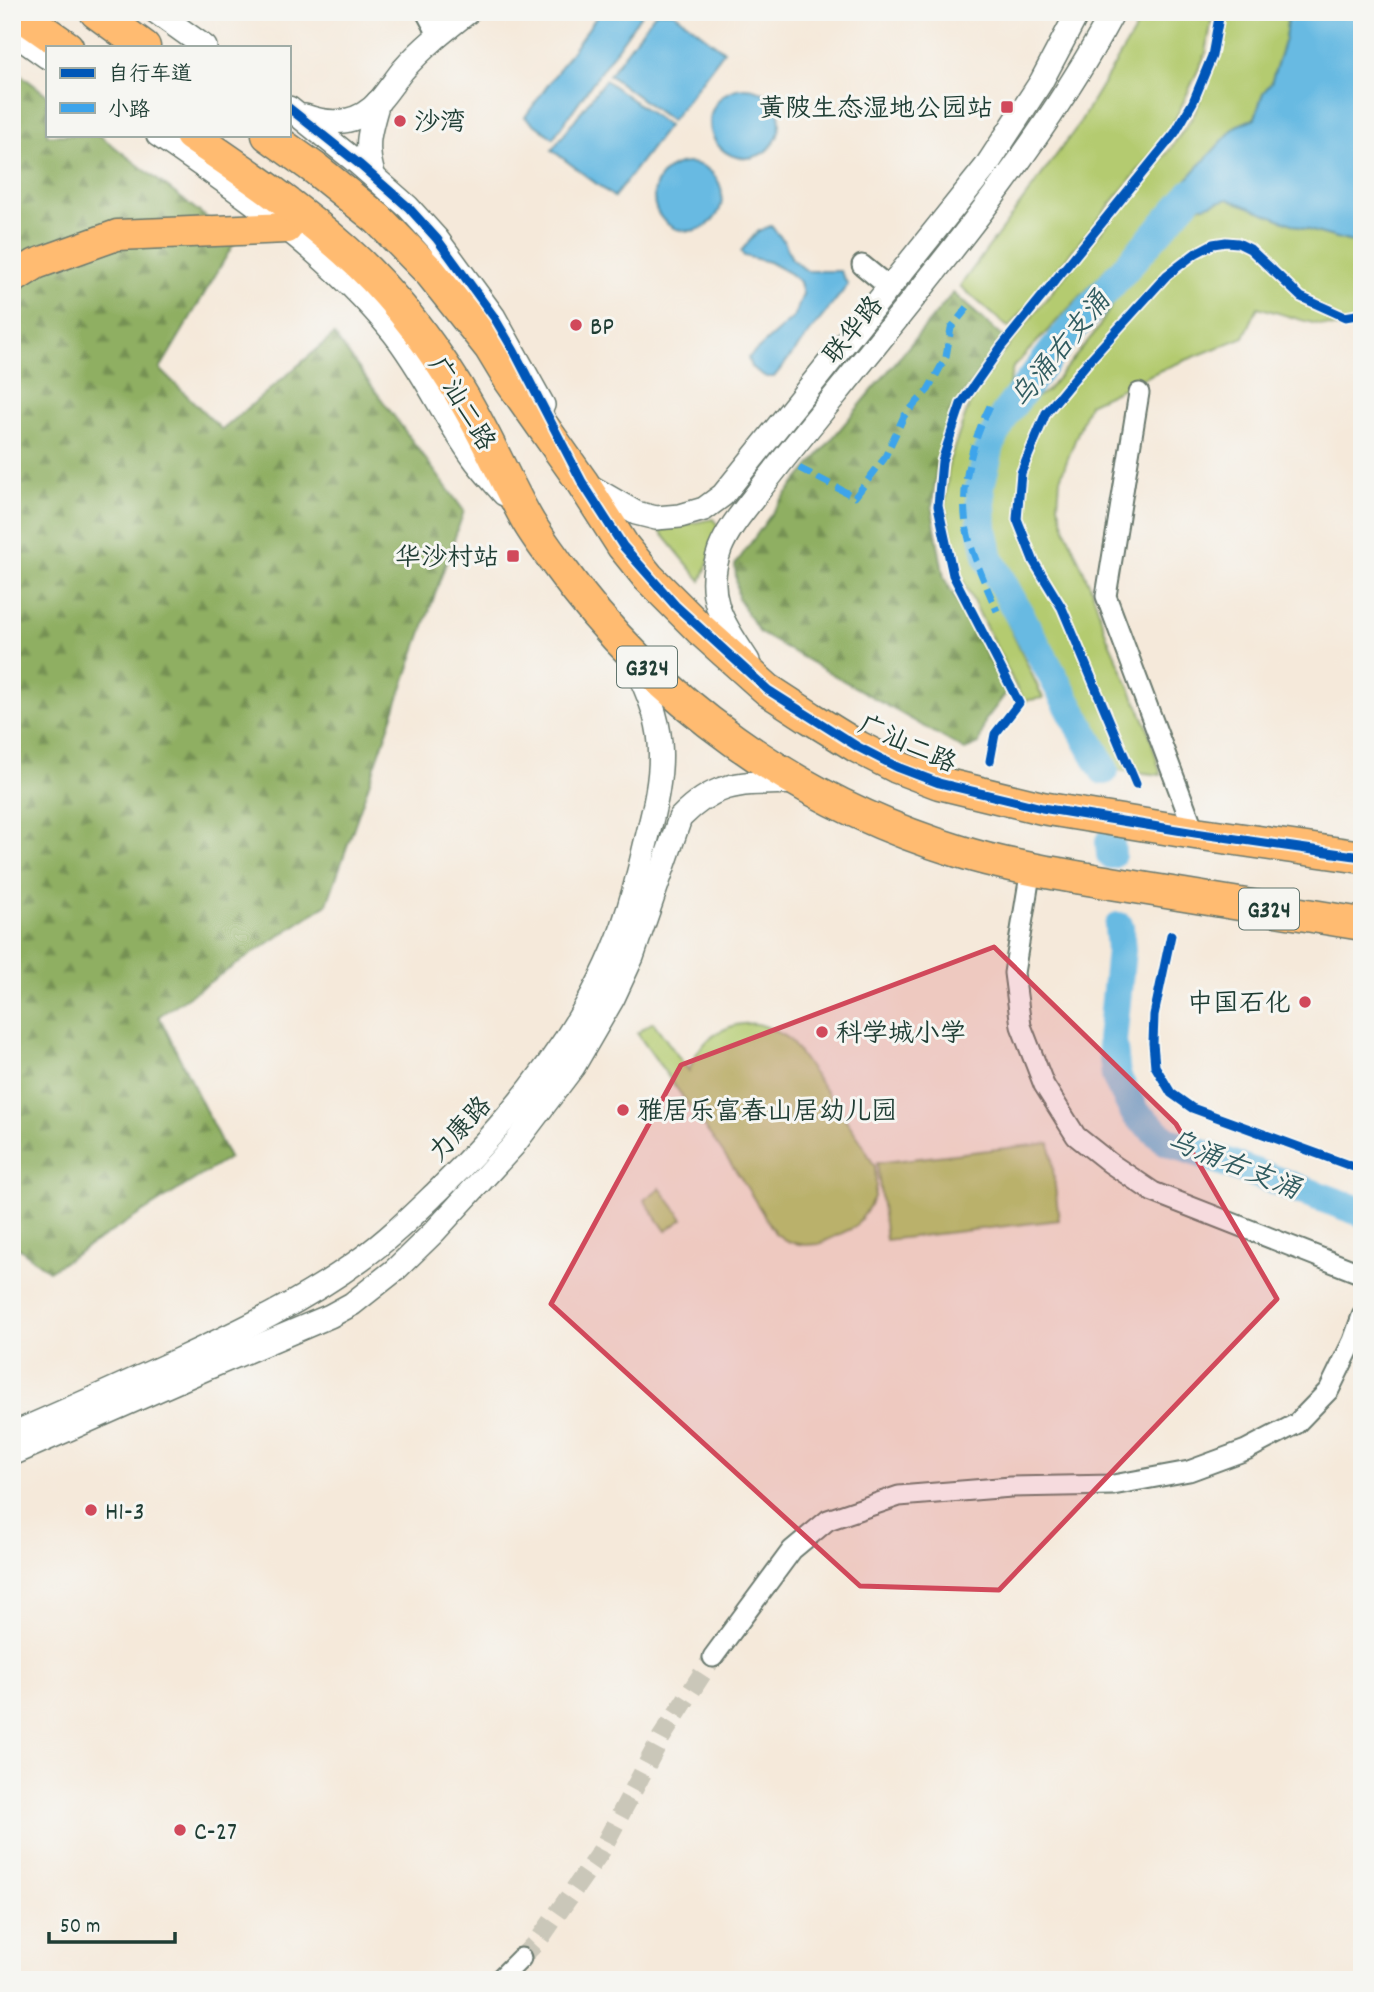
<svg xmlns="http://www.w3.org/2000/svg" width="1374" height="1992" font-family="Dekko,'LXGW WenKai TC',sans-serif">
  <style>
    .green { fill: #b4cb70; stroke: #6a8452; stroke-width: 2 }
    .forest { fill: url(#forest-firs); stroke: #57764b; stroke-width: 2 }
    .water { fill: #67bae2; stroke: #437c8b; stroke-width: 2 }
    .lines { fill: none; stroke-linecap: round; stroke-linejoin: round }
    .river { stroke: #67bae2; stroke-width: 30 }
    .minor-tunnel { stroke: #cac7b9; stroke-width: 19; stroke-dasharray: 19 10; stroke-linecap: butt }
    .minor-casing { stroke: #6a796e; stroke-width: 23 }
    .tertiary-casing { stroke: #6a796e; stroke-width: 26 }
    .primary-casing { stroke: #6a796e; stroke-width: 33 }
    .trunk-casing { stroke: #6a796e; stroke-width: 35 }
    .minor { stroke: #fff; stroke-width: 19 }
    .tertiary { stroke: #fff; stroke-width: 23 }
    .primary { stroke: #ffbb71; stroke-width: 30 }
    .trunk { stroke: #ffbb71; stroke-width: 32 }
    .quiet { stroke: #3da4eb; stroke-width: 7; stroke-dasharray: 14 7; stroke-linecap: butt }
    .cycleway-casing { stroke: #f6f6f2; stroke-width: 13 }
    .cycleway { stroke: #0057b8; stroke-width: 9 }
    .marked { fill: #d1495b; fill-opacity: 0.2; stroke: #d1495b; stroke-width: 5; stroke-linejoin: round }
    .poi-dot { fill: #d1495b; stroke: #f6f6f2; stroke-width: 2.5 }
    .labels { text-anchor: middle; stroke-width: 6; stroke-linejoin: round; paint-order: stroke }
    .shield { fill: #f6f6f2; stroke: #60746d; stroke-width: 2 }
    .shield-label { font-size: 24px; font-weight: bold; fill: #1f3d34 }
    .poi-label { font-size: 26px; fill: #1f3d34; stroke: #f6f6f2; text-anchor: start }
    .street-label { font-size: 26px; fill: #1f3d34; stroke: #f6f6f2 }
    .water-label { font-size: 28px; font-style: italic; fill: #315c60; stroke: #f6f6f2 }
  </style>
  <defs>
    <pattern id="forest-firs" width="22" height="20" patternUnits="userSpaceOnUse" patternTransform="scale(1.75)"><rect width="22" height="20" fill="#8faf62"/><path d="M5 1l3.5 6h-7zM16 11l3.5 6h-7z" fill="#749052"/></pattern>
  </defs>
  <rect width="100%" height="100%" fill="#f6f6f2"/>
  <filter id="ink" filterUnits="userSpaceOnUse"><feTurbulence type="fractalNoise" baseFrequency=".0143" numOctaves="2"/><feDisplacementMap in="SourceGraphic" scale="14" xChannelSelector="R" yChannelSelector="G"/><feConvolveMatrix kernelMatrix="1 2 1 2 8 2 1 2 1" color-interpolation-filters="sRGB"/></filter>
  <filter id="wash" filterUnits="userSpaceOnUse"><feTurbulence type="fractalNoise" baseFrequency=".00686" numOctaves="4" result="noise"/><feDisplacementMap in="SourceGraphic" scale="28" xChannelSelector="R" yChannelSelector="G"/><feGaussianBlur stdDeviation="1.57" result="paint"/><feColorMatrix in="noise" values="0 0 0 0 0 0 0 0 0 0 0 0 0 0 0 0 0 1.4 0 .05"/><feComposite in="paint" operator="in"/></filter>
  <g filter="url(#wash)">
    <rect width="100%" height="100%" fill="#f5e9da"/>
    <g class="green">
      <polygon points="1146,12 1213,12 1206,53 1169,133 1009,328 960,286 1077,127"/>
      <polygon points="1224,12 1288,12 1285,39 1271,83 1263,93 1255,118 1236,126 1096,280 1013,367 1007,392 998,405 980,450 971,491 975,539 996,598 1043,698 1023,701 959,573 945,506 949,462 969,405 995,363 1087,248 1168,152 1194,115 1217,56"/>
      <path d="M 1228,198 L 1305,229 L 1362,245 L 1362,326 C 1327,332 1291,316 1258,307 L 1244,337 L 1161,370 L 1089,404 L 1060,479 L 1058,505 L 1066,531 L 1092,590 L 1107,637 L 1148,728 L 1161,775 L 1111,769 L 1061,680 L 993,546 L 988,487 L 999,445 L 1009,425 L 1025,404 L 1047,391 L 1097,330 L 1112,305 L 1139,270 L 1193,209 Z"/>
      <polygon points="713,519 721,530 701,581 659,530"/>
      <path d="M 653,1022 L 689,1071 C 691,1066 693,1060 695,1056 C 708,1034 735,1019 761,1025 C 772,1028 781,1034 790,1040 L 860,1140 L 875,1167 L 876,1185 L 874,1197 L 866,1212 L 855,1227 L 819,1244 L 805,1245 L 788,1242 L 775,1233 L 741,1178 L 637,1033 Z"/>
      <polygon points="1050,1143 1059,1220 886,1240 877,1163"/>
      <polygon points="660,1188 683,1219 666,1231 644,1200"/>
    </g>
    <g class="forest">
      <polygon points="12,68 47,95 47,135 99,135 236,240 160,369 222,430 334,335 464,511 327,904 159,1016 229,1158 49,1271 12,1243"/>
      <polygon points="953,293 1003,337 959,401 937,460 932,510 944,578 1007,692 985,721 979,744 965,750 760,633 738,599 735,565 782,499"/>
    </g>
    <g class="water">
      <polygon points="600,12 643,12 553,138 525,117"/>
      <polygon points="656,12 673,12 724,51 671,121 609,75"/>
      <polygon points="1288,12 1362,12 1362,245 1305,229 1228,199 1204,206 1186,180 1236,126 1255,118 1263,93 1271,83 1285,39"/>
      <polygon points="605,80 668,126 614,197 552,150"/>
      <circle cx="745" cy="123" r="35"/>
      <circle cx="688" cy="197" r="34"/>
      <polygon points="771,226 784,241 792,259 807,271 840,271 848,285 774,377 766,377 751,367 748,358 794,317 803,294 800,282 789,273 769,262 744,256 741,251 758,231"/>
    </g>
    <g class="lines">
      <g class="river">
        <polyline points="1104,770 989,559 982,525 980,486 990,445 1005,414 1061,341 1192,193 1233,178"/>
        <polyline points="1110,842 1111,854"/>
        <polyline points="1119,927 1121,950 1112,1041 1116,1076 1135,1113 1167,1141 1362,1212"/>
      </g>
    </g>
  </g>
  <g filter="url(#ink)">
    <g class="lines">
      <polyline class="minor-tunnel" points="521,1958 541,1937 601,1851 661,1738 713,1657"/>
      <defs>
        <g id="minor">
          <polyline points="426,12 439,36"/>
          <polyline points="862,265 890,288"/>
          <polyline points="1139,393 1106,596 1195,833"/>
          <polyline points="1031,869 1014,973 1021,1026 1044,1085 1076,1136 1110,1163 1153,1192 1362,1274"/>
          <polyline points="713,1657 792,1550 828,1520 899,1496 1011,1487 1113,1485 1189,1471 1246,1450 1296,1424 1329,1390 1353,1341 1362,1316"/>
          <polyline points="499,1980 521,1958"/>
        </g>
        <g id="tertiary">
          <polyline points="156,12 205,47"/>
          <polyline points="12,32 47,57"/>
          <polyline points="289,108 359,164 408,207 437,239 494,317 543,405"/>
          <path d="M 305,116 C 333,126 359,124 380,100 C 388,91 395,80 403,70 C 422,48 445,30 468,12"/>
          <path d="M 158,135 C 242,193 328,252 393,332 C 424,371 444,417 473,457 C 482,470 494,482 504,494"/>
          <path d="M 374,177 C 364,146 369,133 378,102"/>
          <polyline points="586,484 636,513 656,518 680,516 704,509 723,495 985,168 1041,82 1078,12"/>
          <path d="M 748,661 C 723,623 703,596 720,549 C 728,529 742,513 755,496 C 781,461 810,427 837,393 C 935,271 1039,150 1113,12"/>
          <path d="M 12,1434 C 68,1410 123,1385 178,1360 C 241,1331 305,1300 361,1259 C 389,1239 414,1214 439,1190 C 514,1116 588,1026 623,926 C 632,900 639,873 645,846 C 653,814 663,777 660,743 C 658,714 645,687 633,660"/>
          <path d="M 12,1454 L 207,1368 L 330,1316 L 352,1304 L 395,1270 L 434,1232 L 513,1146 L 573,1067 L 613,998 L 632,957 L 680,818 C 719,778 746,784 798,782"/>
        </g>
        <polyline id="primary" points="12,279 36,264 117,235 287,228"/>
        <g id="trunk">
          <polyline points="17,12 67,47"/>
          <polyline points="96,12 144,47"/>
          <path d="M 191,135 C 244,171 298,208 346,251 C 389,289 425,336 455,384 C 482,426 501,472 525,516 C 534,533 547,549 558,565 C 655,701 798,802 958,851 C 1008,867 1060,874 1111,883 C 1195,897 1278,910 1362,924"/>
          <polyline points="268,135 317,170 378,219 431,273 490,347 510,380 582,482 623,546 648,577 700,629 768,690 811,718 858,747 897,767 939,783 1042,808 1195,833 1362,857"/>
        </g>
      </defs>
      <use href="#minor" class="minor-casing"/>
      <use href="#tertiary" class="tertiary-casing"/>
      <use href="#primary" class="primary-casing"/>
      <use href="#trunk" class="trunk-casing"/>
      <use href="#minor" class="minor"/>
      <use href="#tertiary" class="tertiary"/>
      <use href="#primary" class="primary"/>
      <use href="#trunk" class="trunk"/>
      <g class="quiet">
        <path d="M 990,406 C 969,448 956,500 971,546 C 978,568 988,590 997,611"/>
        <polyline points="799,468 855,497 884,459 904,416 928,390 946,357 951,328 971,303"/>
      </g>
      <defs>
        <g id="cycleway">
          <polyline points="289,108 359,164 408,207 437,239 494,317 514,351 582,482 623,546 675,605 768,690 858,747 897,767 939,783 1042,808 1195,833 1362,857"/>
          <polyline points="990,761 995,734 1019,703 953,575 938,506 942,461 961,404 1001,347 1175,133 1193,102 1212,56 1220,12"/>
          <polyline points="1136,784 1062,608 1034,562 1017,519 1021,473 1046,413 1088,362 1167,275 1196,253 1213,244 1226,242 1238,243 1250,249 1301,297 1345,317 1362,314"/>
          <polyline points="1171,935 1154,1015 1153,1043 1155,1066 1171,1093 1192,1108 1362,1170"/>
        </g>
      </defs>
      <use href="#cycleway" class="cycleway-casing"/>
      <use href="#cycleway" class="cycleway"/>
    </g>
  </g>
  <path class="marked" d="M 994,947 L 1176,1124 L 1277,1299 L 999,1590 L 860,1586 L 551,1304 L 681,1065 Z"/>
  <g class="poi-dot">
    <rect x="1000" y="100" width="14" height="14" rx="3.5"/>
    <circle cx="400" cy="121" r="7"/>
    <circle cx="576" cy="325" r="7"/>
    <rect x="506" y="549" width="14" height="14" rx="3.5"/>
    <circle cx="1305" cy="1002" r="7"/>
    <circle cx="822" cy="1032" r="7"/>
    <circle cx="623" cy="1110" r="7"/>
    <circle cx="91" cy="1510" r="7"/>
    <circle cx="180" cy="1830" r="7"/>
  </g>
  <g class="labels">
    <g class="shield">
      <rect x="617" y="646.5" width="60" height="41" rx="5"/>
      <rect x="1239" y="888.5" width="60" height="41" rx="5"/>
    </g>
    <g class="shield-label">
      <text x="647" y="675">G324</text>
      <text x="1269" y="917">G324</text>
    </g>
    <g class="poi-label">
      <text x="993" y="116" text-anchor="end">黄陂生态湿地公园站</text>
      <text x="414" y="130">沙湾</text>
      <text x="590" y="334">BP</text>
      <text x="499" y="565" text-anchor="end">华沙村站</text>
      <text x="1291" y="1011" text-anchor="end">中国石化</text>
      <text x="836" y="1041">科学城小学</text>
      <text x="637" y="1119">雅居乐富春山居幼儿园</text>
      <text x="105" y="1519">H1-3</text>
      <text x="194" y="1839">C-27</text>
    </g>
    <g class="street-label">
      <text transform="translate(852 329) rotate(-51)" y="9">联华路</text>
      <text transform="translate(463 403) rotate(59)" y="9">广汕二路</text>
      <text transform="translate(908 743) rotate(24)" y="9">广汕二路</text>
      <text transform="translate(459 1128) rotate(-47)" y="9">力康路</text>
    </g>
    <g class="water-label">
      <text transform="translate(1059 348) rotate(-51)" y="10">乌涌右支涌</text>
      <text transform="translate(1235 1163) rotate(22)" y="10">乌涌右支涌</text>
    </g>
  </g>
  <rect width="1374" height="1992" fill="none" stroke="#f6f6f2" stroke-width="42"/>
  <rect x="46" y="46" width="245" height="91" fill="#f6f6f2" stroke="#a0aca6" stroke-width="2"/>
  <rect x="60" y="68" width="35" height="10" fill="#0057b8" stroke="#a0aca6" stroke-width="2"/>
  <text x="108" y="80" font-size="21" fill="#1f3d34">自行车道</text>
  <rect x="60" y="103" width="35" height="10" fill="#3da4eb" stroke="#a0aca6" stroke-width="2"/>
  <text x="108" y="116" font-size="21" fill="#1f3d34">小路</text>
  <path d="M49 1932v10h126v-10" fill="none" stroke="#1f3d34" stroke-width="3.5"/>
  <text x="60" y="1932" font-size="21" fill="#1f3d34" stroke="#f6f6f2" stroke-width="5" paint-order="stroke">50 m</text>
</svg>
